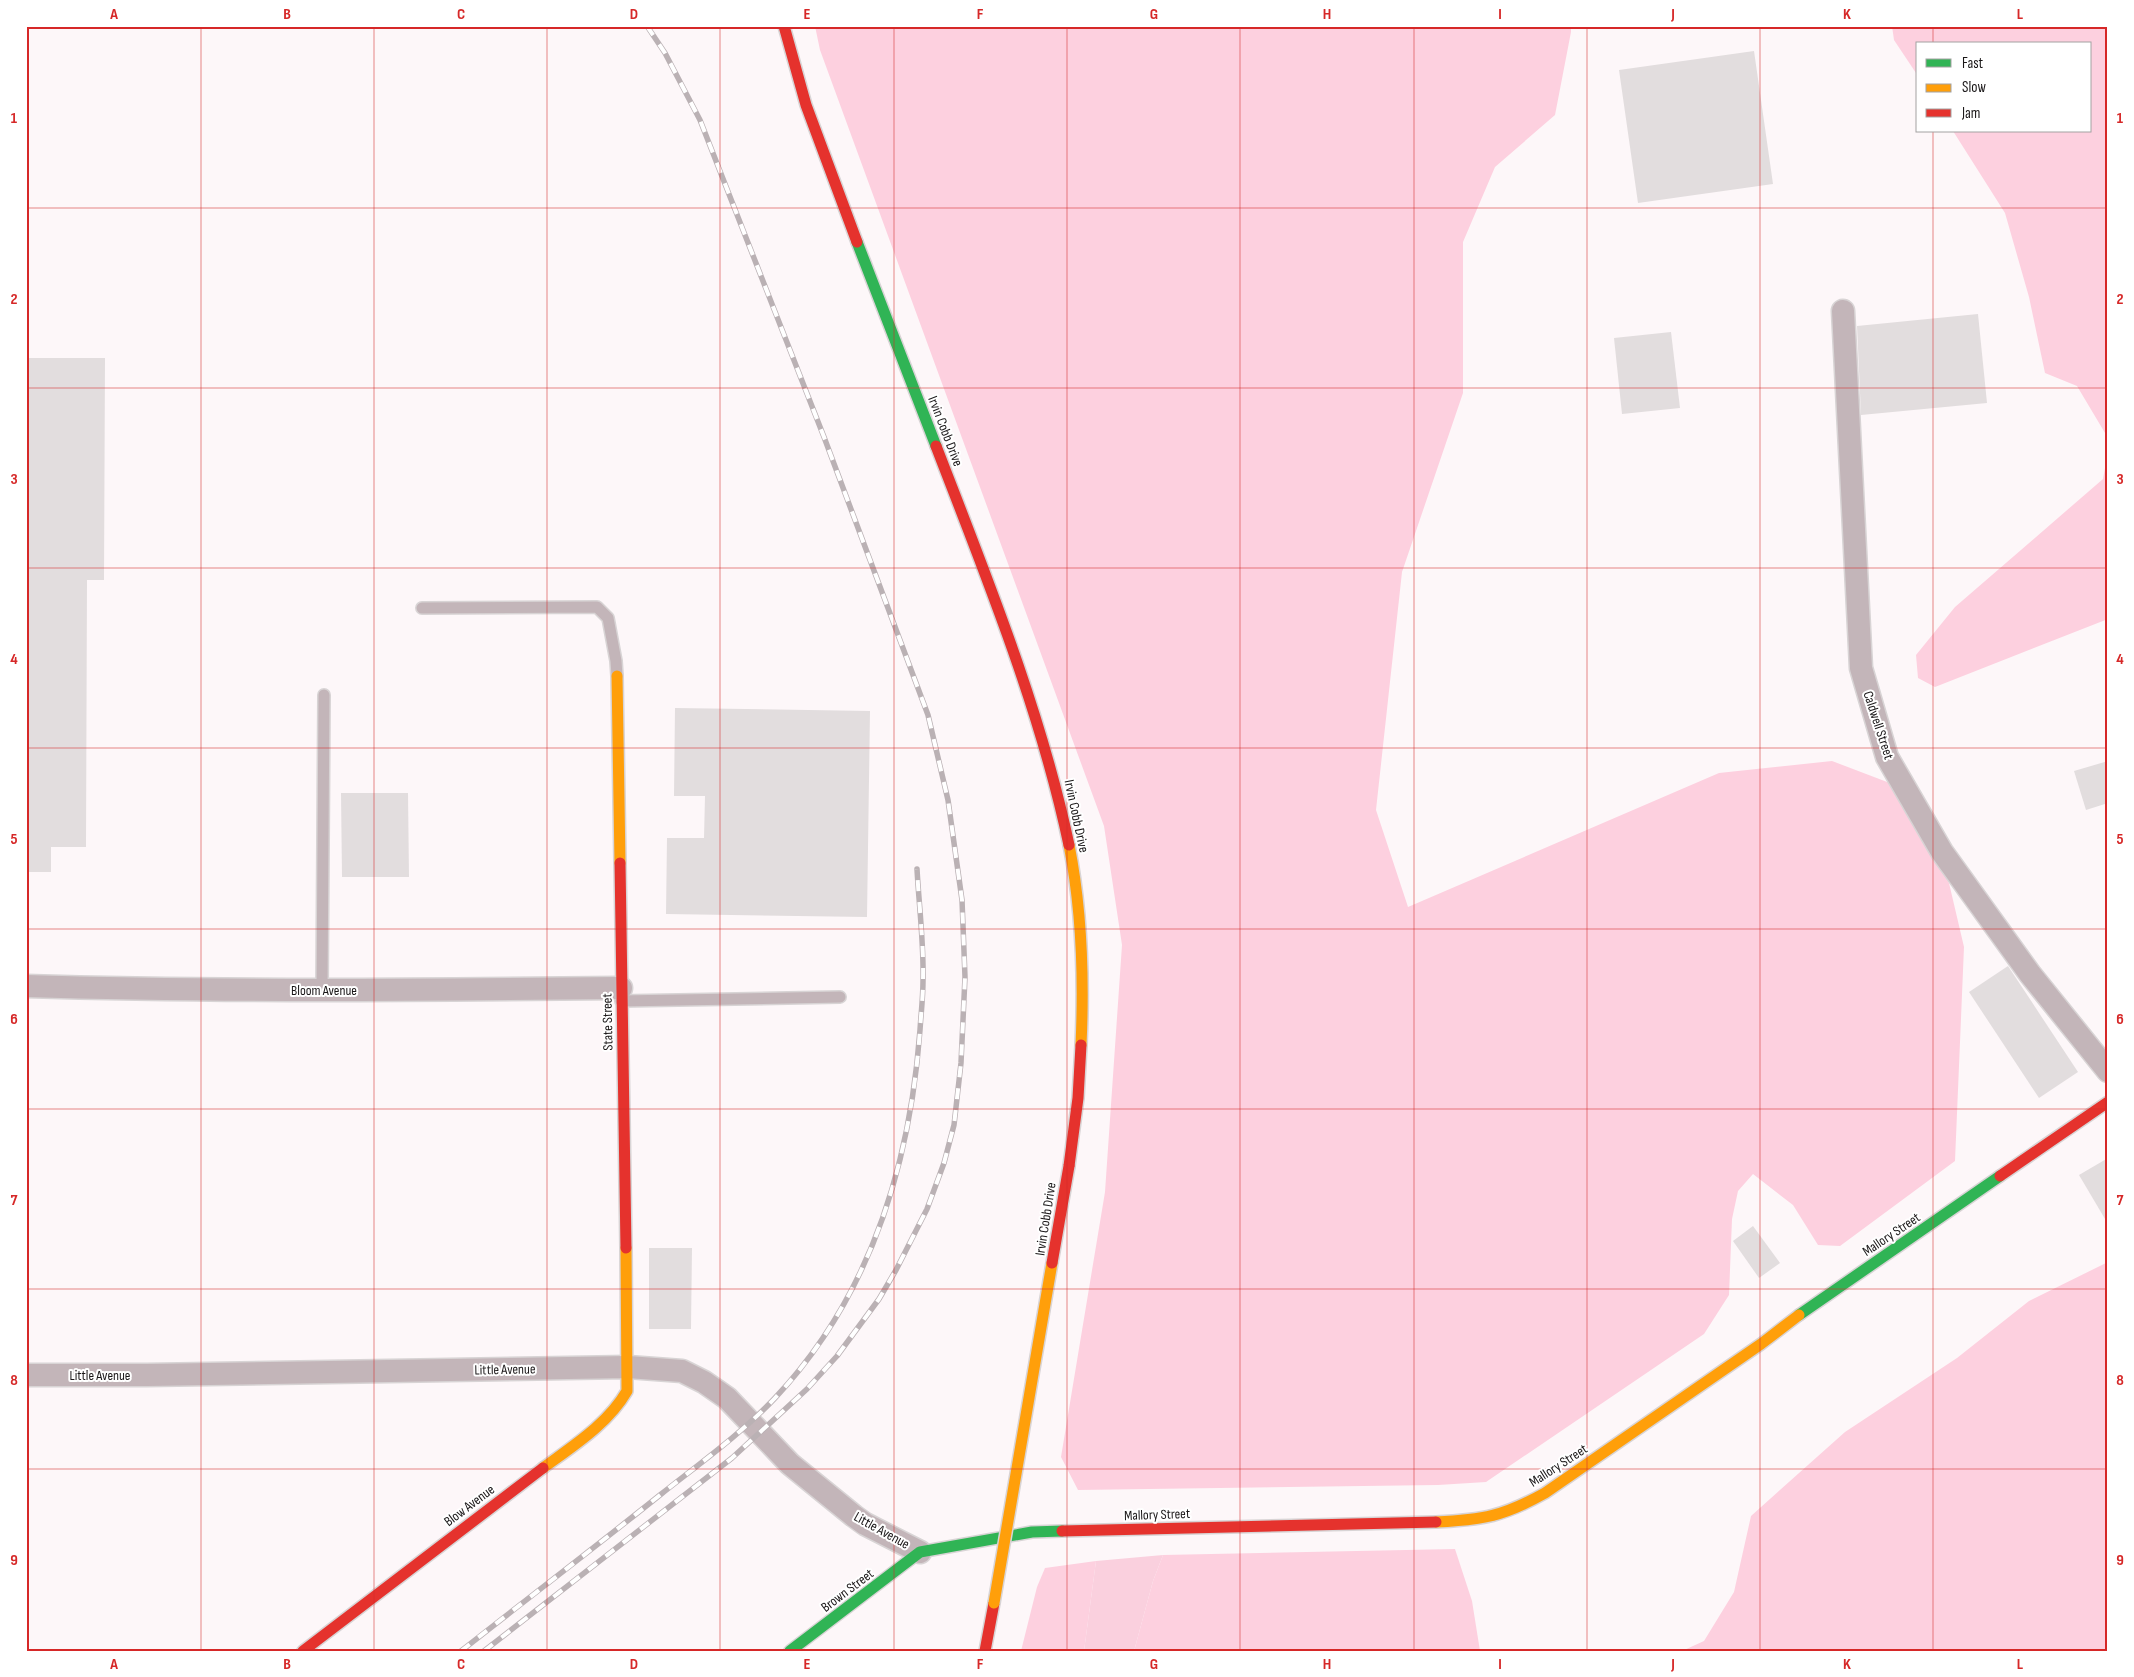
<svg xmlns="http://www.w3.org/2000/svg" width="2134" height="1677" font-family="'Sofia Sans Condensed',sans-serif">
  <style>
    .green { fill: #fad0de }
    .forest { fill: #fdd0df }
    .building { fill: #e2ddde }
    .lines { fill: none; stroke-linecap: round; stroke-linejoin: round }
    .lane-casing { stroke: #d8d4d5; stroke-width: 14 }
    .street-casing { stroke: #d8d4d5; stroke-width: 25 }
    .fast-casing { stroke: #d8d4d5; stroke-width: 14 }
    .slow-casing { stroke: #d8d4d5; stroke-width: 14 }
    .jam-casing { stroke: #d8d4d5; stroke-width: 14 }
    .lane { stroke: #c3b5b9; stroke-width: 11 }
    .street { stroke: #c3b5b9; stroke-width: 22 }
    .fast { stroke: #30b455; stroke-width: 11 }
    .slow { stroke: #ff9f0a; stroke-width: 11 }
    .jam { stroke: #e5322d; stroke-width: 11 }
    .rail-casing { stroke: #bab1b4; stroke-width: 5.5 }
    .rail { stroke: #fff; stroke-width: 4; stroke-dasharray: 11; stroke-linecap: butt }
    .slow-bridge-casing { stroke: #d8d4d5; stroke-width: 14; stroke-linecap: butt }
    .jam-bridge-casing { stroke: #d8d4d5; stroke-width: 14; stroke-linecap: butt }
    .slow-bridge { stroke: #ff9f0a; stroke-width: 11 }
    .jam-bridge { stroke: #e5322d; stroke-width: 11 }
    .grid { fill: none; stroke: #d62828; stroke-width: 1; stroke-opacity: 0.55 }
    .labels { text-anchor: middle; stroke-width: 4; stroke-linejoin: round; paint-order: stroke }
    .street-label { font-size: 14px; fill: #191617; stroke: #fff }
    .neatline { fill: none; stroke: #d62828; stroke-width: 2 }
    .grid-label { font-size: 16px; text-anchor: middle; font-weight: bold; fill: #d62828 }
  </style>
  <rect width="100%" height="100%" fill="#fdf7f9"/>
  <polygon class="green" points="1163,1555 1153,1581 1134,1651 1084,1651 1096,1561"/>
  <g class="forest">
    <polygon points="815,26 1571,26 1571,32 1555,115 1495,167 1463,242 1463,393 1402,572 1376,810 1408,907 1719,773 1832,761 1895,785 1949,883 1964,947 1955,1161 1840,1246 1818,1245 1793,1205 1753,1174 1738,1191 1732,1219 1729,1295 1704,1334 1486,1482 1438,1485 1078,1490 1061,1457 1105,1192 1122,945 1104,826 820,50"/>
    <polygon points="1892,26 2108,26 2108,438 2077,386 2045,373 2029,297 2005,213 1953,131 2090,131 2090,44 1918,44 1918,76 1894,40"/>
    <polygon points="2108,451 2108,619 1935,687 1918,678 1916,655 1955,607 2103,479"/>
    <polygon points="2108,1262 2108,1651 1682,1651 1704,1641 1734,1592 1751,1516 1845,1432 1957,1358 2029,1301"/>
    <polygon points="1455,1549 1472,1601 1480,1651 1134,1651 1153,1581 1163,1555"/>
    <polygon points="1096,1561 1084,1651 1021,1651 1037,1587 1045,1568"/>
  </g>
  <g class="building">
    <polygon points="1754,51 1773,184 1638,203 1619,70"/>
    <polygon points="1978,314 1987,403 1861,415 1857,326"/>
    <polygon points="1671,332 1680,408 1622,414 1614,338"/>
    <polygon points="26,358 105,358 104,580 87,580 86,847 51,847 51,872 26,872"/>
    <polygon points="675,708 870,711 867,917 666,914 667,838 704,838 705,796 674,796"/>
    <polygon points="2108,761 2108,803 2086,810 2074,771"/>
    <polygon points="341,793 408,793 409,877 342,877"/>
    <polygon points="2008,966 2078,1072 2039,1098 1969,992"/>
    <polygon points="2108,1158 2108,1224 2079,1175"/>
    <polygon points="1753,1226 1780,1263 1759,1278 1733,1241"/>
    <polygon points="649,1248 692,1248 691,1329 649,1329"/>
  </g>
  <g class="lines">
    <defs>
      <g id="lane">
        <polyline points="422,608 597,607 608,618 616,661 617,676"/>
        <polyline points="322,990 324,695"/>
        <polyline points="621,1001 840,997"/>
      </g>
      <g id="street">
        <polyline points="1843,311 1861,668 1887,757 1942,852 2030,974 2108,1071"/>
        <path d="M 26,986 C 224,992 423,990 621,988"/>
        <polyline points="26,1375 147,1375 628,1367 682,1371 704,1382 727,1398 790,1464 854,1516 865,1524 920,1552"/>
      </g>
      <g id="fast">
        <polyline points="857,242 936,446"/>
        <polyline points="1799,1315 2000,1176"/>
        <polyline points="790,1651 920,1552 1032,1532 1062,1531"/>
      </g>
      <g id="slow">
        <polyline points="617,676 620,863"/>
        <path d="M 1069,845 C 1082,910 1084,979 1081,1045"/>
        <path d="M 543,1468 C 573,1446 608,1424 627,1391 L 626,1248"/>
        <path d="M 1436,1522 C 1483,1520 1504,1516 1545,1493 L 1761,1344 L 1799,1315"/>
      </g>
      <g id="jam">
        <polyline points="784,26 806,105 857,242"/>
        <path d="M 936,446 C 986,576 1040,708 1069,845"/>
        <polyline points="620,863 626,1248"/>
        <polyline points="1069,1166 1078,1098 1081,1045"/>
        <polyline points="2000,1176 2108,1102"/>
        <polyline points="1062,1531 1436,1522"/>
        <polyline points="303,1651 543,1468"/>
        <polyline points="985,1651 994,1603"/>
      </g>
    </defs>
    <use href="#lane" class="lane-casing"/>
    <use href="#street" class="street-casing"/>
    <use href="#fast" class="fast-casing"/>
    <use href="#slow" class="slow-casing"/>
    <use href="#jam" class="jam-casing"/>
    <use href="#lane" class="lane"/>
    <use href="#street" class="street"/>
    <use href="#fast" class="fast"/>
    <use href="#slow" class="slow"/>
    <use href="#jam" class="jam"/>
    <defs>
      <g id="rail">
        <path d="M 461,1651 C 527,1599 594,1548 660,1495 C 699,1464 741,1434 775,1398 C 870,1297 910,1165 920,1030 C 921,1014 923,997 923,981 C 924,944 919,906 917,869"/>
        <polyline points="484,1651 732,1458 807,1389 837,1356 879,1299 896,1270 927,1209 944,1163 954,1125 961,1063 965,977 962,900 948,800 928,715 824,437 700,120 665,53 647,26"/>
      </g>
    </defs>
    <use href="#rail" class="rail-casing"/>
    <use href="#rail" class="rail"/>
    <defs>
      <polyline id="slow-bridge" points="994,1603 1052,1263"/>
      <polyline id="jam-bridge" points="1052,1263 1069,1166"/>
    </defs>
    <use href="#slow-bridge" class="slow-bridge-casing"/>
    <use href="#jam-bridge" class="jam-bridge-casing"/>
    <use href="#slow-bridge" class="slow-bridge"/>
    <use href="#jam-bridge" class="jam-bridge"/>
  </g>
  <path class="grid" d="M 201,26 L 201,1651M 374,26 L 374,1651M 547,26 L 547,1651M 720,26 L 720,1651M 894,26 L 894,1651M 1067,26 L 1067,1651M 1240,26 L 1240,1651M 1414,26 L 1414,1651M 1587,26 L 1587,1651M 1760,26 L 1760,1651M 1933,26 L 1933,44M 1933,131 L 1933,1651M 26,208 L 2108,208M 26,388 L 2108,388M 26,568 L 2108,568M 26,748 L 2108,748M 26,929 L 2108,929M 26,1109 L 2108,1109M 26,1289 L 2108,1289M 26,1469 L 2108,1469"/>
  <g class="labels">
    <g class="street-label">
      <text transform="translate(946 431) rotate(69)" y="5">Irvin Cobb Drive</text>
      <text transform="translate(1879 725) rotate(72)" y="5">Caldwell Street</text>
      <text transform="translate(1077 816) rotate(78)" y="5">Irvin Cobb Drive</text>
      <text x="324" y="995">Bloom Avenue</text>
      <text transform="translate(607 1022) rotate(-91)" y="5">State Street</text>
      <text transform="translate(1045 1219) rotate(-81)" y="5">Irvin Cobb Drive</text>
      <text transform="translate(1891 1234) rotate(-34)" y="5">Mallory Street</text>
      <text transform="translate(505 1369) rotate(-1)" y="5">Little Avenue</text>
      <text x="100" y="1380">Little Avenue</text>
      <text transform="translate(1558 1465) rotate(-33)" y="5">Mallory Street</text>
      <text transform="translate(469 1505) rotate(-37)" y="5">Blow Avenue</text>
      <text transform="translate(1157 1514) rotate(-2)" y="5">Mallory Street</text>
      <text transform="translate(882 1530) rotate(29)" y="5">Little Avenue</text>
      <text transform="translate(847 1590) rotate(-37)" y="5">Brown Street</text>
    </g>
  </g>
  <rect width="2134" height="1677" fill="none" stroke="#ffffff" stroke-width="55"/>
  <rect x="1916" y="42" width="175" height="90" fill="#ffffff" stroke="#a3a2a2"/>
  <rect x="1926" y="59" width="25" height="8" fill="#30b455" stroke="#a3a2a2"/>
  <text x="1962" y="68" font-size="15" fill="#191617">Fast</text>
  <rect x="1926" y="84" width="25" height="8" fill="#ff9f0a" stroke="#a3a2a2"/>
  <text x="1962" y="92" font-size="15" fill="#191617">Slow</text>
  <rect x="1926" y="109" width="25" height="8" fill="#e5322d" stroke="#a3a2a2"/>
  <text x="1962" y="118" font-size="15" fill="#191617">Jam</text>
  <rect x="28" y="28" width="2078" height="1622" class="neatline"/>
  <g class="grid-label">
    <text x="114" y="19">A</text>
    <text x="287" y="19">B</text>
    <text x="461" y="19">C</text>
    <text x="634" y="19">D</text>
    <text x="807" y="19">E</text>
    <text x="980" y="19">F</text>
    <text x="1154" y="19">G</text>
    <text x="1327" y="19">H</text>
    <text x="1500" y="19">I</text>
    <text x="1673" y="19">J</text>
    <text x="1847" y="19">K</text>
    <text x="2020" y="19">L</text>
    <text x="14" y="123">1</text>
    <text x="2120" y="123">1</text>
    <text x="14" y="304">2</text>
    <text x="2120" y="304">2</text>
    <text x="14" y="484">3</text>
    <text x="2120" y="484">3</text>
    <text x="14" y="664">4</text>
    <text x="2120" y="664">4</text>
    <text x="14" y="844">5</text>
    <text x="2120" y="844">5</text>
    <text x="14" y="1024">6</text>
    <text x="2120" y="1024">6</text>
    <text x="14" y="1205">7</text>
    <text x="2120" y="1205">7</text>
    <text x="14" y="1385">8</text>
    <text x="2120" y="1385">8</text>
    <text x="14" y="1565">9</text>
    <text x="2120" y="1565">9</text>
    <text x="114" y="1669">A</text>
    <text x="287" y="1669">B</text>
    <text x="461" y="1669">C</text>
    <text x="634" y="1669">D</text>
    <text x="807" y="1669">E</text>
    <text x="980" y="1669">F</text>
    <text x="1154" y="1669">G</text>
    <text x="1327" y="1669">H</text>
    <text x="1500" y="1669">I</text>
    <text x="1673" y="1669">J</text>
    <text x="1847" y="1669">K</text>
    <text x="2020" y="1669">L</text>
  </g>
</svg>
